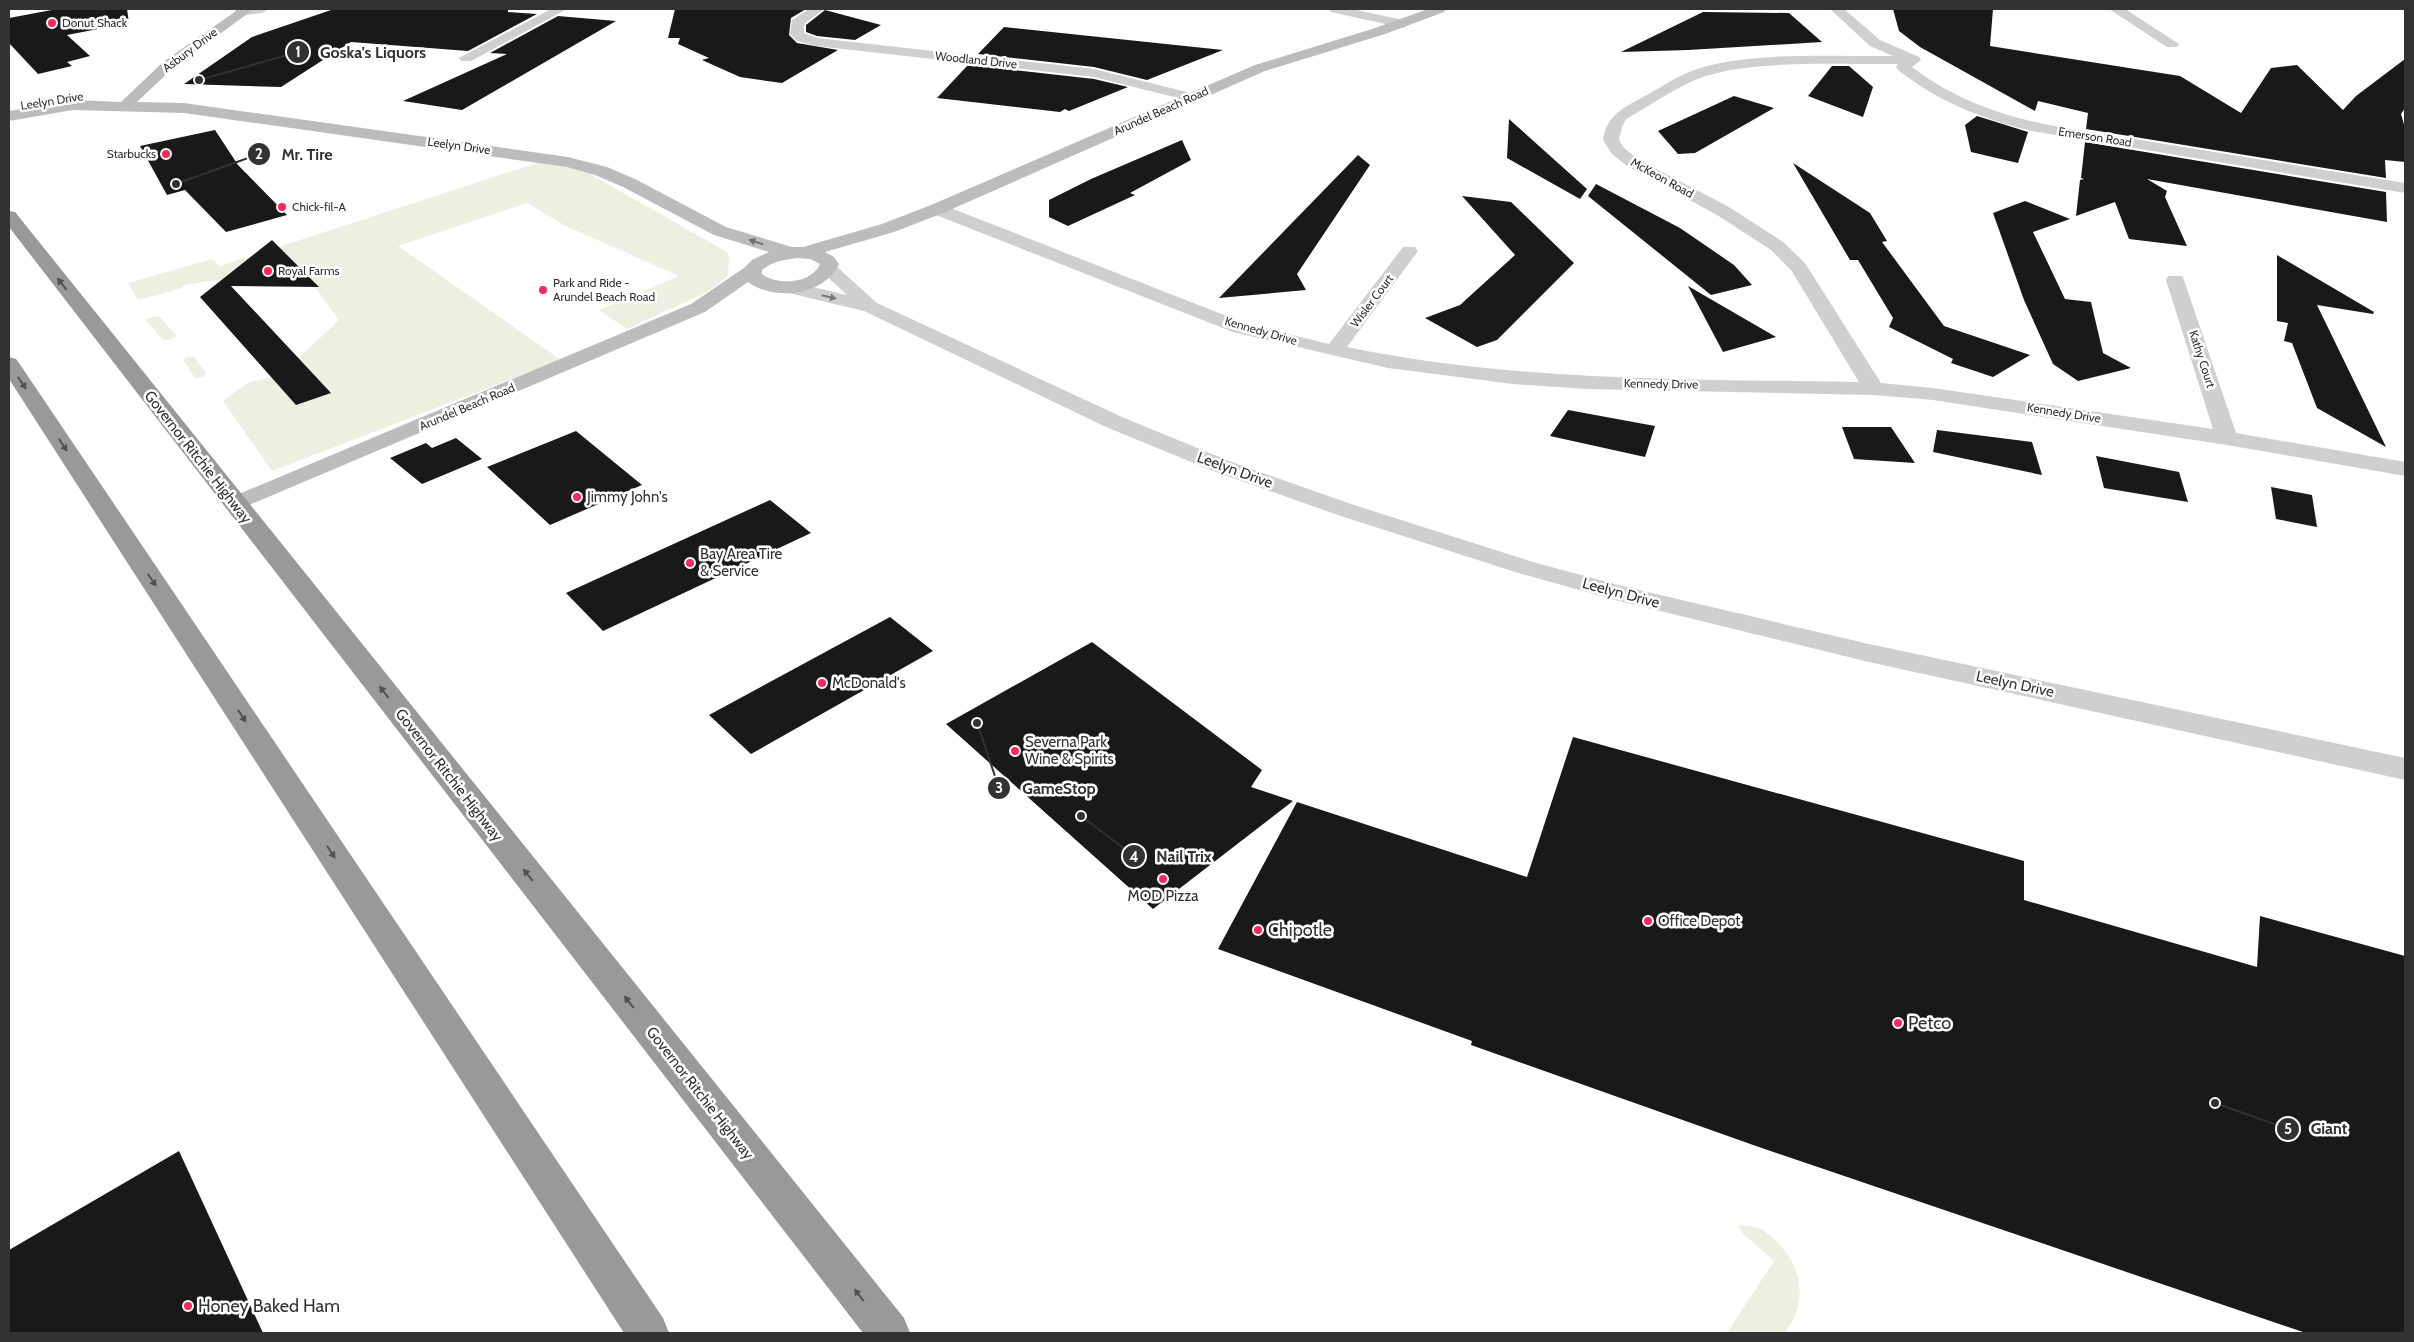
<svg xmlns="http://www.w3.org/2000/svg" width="2414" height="1342" font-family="Cabin,sans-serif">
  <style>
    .green { fill: #ebf0e0 }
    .building { fill: #191919 }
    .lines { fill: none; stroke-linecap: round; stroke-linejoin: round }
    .street { fill: #cfcfcf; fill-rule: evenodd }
    .secondary { fill: #bcbcbc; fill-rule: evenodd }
    .highway { fill: #999; fill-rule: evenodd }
    .oneway { fill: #707070 }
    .oneway2 { fill: #515151 }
    .oneway3 { fill: #797979 }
    .poi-dot { fill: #f6285d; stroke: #fff; stroke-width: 2 }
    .labels { text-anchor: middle; stroke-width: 5; stroke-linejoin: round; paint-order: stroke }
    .far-poi-label { font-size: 12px; fill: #323232; stroke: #fff; text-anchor: start }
    .far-street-label { font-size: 12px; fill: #323232; stroke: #fff }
    .street-label { font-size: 15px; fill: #323232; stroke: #fff }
    .poi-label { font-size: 15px; fill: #323232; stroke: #fff; text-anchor: start }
    .near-poi-label { font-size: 18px; fill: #323232; stroke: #fff; text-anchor: start }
    .leader { fill: none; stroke: #323232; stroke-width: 2 }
    .callout-dot { fill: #323232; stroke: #fff; stroke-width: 2 }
    .mark-label { font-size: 15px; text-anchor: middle; font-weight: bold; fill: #fff }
    .callout-label { font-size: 16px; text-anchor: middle; font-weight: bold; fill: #323232; stroke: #fff; stroke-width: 5; stroke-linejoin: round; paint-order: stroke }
  </style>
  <rect width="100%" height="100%" fill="#fff"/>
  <g class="green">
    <polygon points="537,163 576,166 727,252 729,257 728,275 707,292 627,329 599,310 679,276 566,226 527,203 398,246 561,360 272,471 223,401 249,382 280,376 339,320 307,276 286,254 234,270 220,281 206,281 182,286 182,288 138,300 128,283 212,259 220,266"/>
    <polygon points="152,317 160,317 177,336 171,339 163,340 146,320"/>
    <polygon points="187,357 194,357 207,374 202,378 195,378 183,360"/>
    <path d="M 1738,1225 C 1745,1226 1755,1226 1761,1229 C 1798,1253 1814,1298 1784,1333 L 1727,1333 L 1774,1261 L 1743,1234 Z"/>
  </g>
  <g class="building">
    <polygon points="57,9 127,9 129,23 67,35 90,56 67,62 72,66 38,74 9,43 9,18"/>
    <polygon points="334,9 508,9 508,12 537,14 468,51 351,42 281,87 184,84 252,37"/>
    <polygon points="675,9 806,9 791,18 789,35 797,43 838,50 782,83 740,77 702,60 709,58 678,44 680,38 668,38"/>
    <polygon points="1893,9 1993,9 1990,46 2180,76 2241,113 2271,68 2297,65 2343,110 2356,96 2405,59 2405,108 2401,114 2405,128 2405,162 2385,160 2386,178 2086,129 2088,113 2038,101 2035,111 1920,47 1899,31"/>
    <polygon points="825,10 881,25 855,40 817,36 806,32 806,25"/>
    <polygon points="1703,12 1789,13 1822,42 1688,50 1621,52"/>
    <polygon points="558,16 616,21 462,110 403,101 507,54 490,53"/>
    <polygon points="1004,27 1223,50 1147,80 1094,67 978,54"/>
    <polygon points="968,65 1094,79 1128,87 1069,111 1065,109 1060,112 937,98"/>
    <polygon points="1832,66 1849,66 1873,87 1863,117 1808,96"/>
    <polygon points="1734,96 1774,108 1695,153 1678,154 1658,131"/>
    <polygon points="1977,116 2028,132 2018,163 1971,152 1965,125"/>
    <polygon points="1509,119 1587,189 1580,199 1507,158"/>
    <polygon points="215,130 238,165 287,215 226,232 185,190 167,195 140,146"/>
    <polygon points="1182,140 1191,160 1130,193 1135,195 1068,226 1049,217 1049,200 1091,179"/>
    <polygon points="2085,142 2386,192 2387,222 2147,179 2167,191 2165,197 2187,246 2129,239 2115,202 2076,216 2080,180 2084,179 2081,178"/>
    <polygon points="1358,155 1370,165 1297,274 1306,290 1219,298"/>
    <polygon points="1793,163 1870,213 1887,241 1882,242 1944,326 2030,355 1993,377 1951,363 1953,359 1889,327 1893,318 1858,260 1850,260"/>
    <polygon points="1596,184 1680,228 1734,265 1752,285 1711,295 1588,196"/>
    <polygon points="1462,196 1511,202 1574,263 1497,340 1477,347 1425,318 1460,305 1515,255"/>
    <polygon points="2025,201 2070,219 2033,232 2065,299 2091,302 2103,353 2131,368 2078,381 2053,364 2024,300 1993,213"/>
    <polygon points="272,240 319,287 231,286 331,393 296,405 200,297"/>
    <polygon points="2277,255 2374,312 2373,314 2317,305 2386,447 2317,408 2292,343 2284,341 2288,323 2277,321"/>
    <polygon points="1688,286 1776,337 1723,352"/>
    <polygon points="1568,410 1655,426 1645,457 1550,436"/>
    <polygon points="1842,427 1891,427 1915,463 1854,459"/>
    <polygon points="1937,430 2032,442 2042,475 1933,452"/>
    <polygon points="576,431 642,485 550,525 487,467"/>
    <polygon points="456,438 482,459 422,484 390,458 426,443 432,448"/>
    <polygon points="2096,456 2179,472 2188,502 2104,488"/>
    <polygon points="2271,487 2312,495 2317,527 2276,519"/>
    <polygon points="770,500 811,533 603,631 566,593"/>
    <polygon points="890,617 933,651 751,754 709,715"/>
    <polygon points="1092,642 1262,770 1251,787 1293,801 1153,909 946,724"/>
    <polygon points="1573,737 2024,861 2024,900 2257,967 2260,916 2405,956 2405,1333 2306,1333 1756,1146 1471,1045 1472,1041 1218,949 1297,802 1527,877"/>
    <polygon points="179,1151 263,1333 9,1333 9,1250"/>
  </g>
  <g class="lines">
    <g class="street">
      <polygon points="241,9 269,9 262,13 236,16 234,13 236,10"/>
      <polygon points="551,9 567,9 471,61 461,61 459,58"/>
      <polygon points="809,9 824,9 804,24 804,33 817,38 1094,69 1195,94 1197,97 1190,101 1094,77 816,46 797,41 790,34 792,20"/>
      <polygon points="1329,9 1352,9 1408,21 1410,24 1403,28 1331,12"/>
      <path d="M 1830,9 L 1844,9 L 1880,40 L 1919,57 L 1921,60 L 1912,67 C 1955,100 2002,116 2054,126 L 2405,183 L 2405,193 L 2032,131 C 1982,119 1939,102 1898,70 L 1896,67 L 1898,64 C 1842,65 1751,59 1700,78 C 1676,87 1649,106 1626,119 L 1622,127 L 1619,140 L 1624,148 L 1639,160 L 1729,207 L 1783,242 L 1805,263 L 1881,383 L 1933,388 L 2213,429 L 2166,280 L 2168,276 L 2182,276 L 2184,280 L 2236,433 L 2405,462 L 2405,476 L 2227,445 L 1933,400 L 1874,395 L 1587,389 L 1513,384 L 1388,368 L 1233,332 L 931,213 L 928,209 L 931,205 L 943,205 L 1247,324 L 1329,344 L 1403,247 L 1415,247 L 1418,251 L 1347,347 C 1516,382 1688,379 1859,382 L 1791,270 L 1771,250 L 1717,215 L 1627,166 L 1612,154 L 1603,140 C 1606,115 1625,107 1645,96 C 1660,88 1674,78 1689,72 C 1745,50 1833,57 1893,56 L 1870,46 Z"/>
      <polygon points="2109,9 2125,9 2179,44 2177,47 2167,47"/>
      <polygon points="829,264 836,266 877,303 1122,417 1229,461 1354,505 1533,562 1622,586 1869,644 2405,758 2405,780 1869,662 1619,601 1515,572 1338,515 1213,471 1106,427 864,311 780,291 777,287 780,283 787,281 847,295 820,270 822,266"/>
    </g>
    <path class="secondary" d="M 239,9 L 254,9 L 173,68 L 137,102 L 184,103 L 568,157 L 607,167 L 635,179 L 726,227 L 792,247 L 803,247 L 882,224 L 931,205 L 1255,65 L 1375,28 L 1428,9 L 1446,9 L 1444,12 L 1385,34 L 1265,71 L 943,213 L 894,232 L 825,252 L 834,257 L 839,264 C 825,295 775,302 748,282 L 705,312 L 235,511 L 227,509 L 223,504 L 227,499 L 691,304 L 744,268 L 752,260 L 769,252 L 714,235 L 623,187 L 595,175 L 567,167 L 184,113 L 73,110 L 9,121 L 9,111 L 73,100 L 121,102 L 163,62 ZM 797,258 L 810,259 L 820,264 C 811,284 778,286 762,274 L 762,270 C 773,261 784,260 797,258 Z"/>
    <g class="highway">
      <polygon points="9,211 15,212 904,1318 910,1333 863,1333 9,227"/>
      <polygon points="9,357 16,359 19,363 663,1318 669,1333 624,1333 9,379"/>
    </g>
  </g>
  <defs><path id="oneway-solid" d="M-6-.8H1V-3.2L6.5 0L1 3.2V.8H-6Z" transform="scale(1.25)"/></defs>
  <use class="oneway" href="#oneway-solid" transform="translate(756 242) rotate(-163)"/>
  <g class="oneway2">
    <use href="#oneway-solid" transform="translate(62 284) rotate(-128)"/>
    <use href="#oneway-solid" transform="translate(22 383) rotate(56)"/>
    <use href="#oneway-solid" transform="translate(63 445) rotate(57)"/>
    <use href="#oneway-solid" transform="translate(152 580) rotate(56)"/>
    <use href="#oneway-solid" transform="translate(384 692) rotate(-128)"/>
    <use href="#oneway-solid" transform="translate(242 716) rotate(57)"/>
    <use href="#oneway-solid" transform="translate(331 852) rotate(57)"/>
    <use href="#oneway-solid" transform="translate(528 875) rotate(-128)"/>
    <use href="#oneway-solid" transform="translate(629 1002) rotate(-128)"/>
    <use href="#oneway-solid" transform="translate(859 1295) rotate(-128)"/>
  </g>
  <use class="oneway3" href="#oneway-solid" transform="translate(829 297) rotate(13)"/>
  <g class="poi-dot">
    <circle cx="52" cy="23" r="5"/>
    <circle cx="166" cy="154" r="5"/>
    <circle cx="282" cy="207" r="5"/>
    <circle cx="268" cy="271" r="5"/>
    <circle cx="543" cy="290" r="5"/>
    <circle cx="577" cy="497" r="5"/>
    <circle cx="690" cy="563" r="5"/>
    <circle cx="822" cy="683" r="5"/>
    <circle cx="1015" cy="751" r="5"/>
    <circle cx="1163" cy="879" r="5"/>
    <circle cx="1648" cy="921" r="5"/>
    <circle cx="1258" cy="930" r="5"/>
    <circle cx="1898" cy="1023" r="5"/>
    <circle cx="188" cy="1306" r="5"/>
  </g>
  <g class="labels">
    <g class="far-poi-label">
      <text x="62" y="27">Donut Shack</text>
      <text x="156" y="158" text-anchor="end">Starbucks</text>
      <text x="292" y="211">Chick-fil-A</text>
      <text x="278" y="275">Royal Farms</text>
      <text x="553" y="287">Park and Ride -<tspan x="553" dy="14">Arundel Beach Road</tspan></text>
    </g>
    <g class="far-street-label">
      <text transform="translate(190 50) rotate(-37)" y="4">Asbury Drive</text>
      <text transform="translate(976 60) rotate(6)" y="4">Woodland Drive</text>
      <text transform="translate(52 101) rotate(-9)" y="4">Leelyn Drive</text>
      <text transform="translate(1161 111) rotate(-24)" y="4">Arundel Beach Road</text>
      <text transform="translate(2095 137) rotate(9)" y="4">Emerson Road</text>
      <text transform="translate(459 146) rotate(8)" y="4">Leelyn Drive</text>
      <text transform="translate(1662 178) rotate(29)" y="4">McKeon Road</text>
      <text transform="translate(1372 301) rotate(-53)" y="4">Wisler Court</text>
      <text transform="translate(1261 331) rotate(16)" y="4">Kennedy Drive</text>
      <text transform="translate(2202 359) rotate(72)" y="4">Kathy Court</text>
      <text transform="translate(1661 384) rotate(1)" y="4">Kennedy Drive</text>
      <text transform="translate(467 407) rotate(-23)" y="4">Arundel Beach Road</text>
      <text transform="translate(2064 413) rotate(9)" y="4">Kennedy Drive</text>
    </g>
    <g class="street-label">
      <text transform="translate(198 457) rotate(52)" y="5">Governor Ritchie Highway</text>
      <text transform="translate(1235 470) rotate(20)" y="5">Leelyn Drive</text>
      <text transform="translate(1621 593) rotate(15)" y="5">Leelyn Drive</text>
      <text transform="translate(2015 684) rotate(12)" y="5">Leelyn Drive</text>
      <text transform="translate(449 775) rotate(52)" y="5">Governor Ritchie Highway</text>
      <text transform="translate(700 1093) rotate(52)" y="5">Governor Ritchie Highway</text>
    </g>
    <g class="poi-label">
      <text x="587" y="502">Jimmy John's</text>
      <text x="700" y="559">Bay Area Tire<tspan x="700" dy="17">&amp; Service</tspan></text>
      <text x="832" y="688">McDonald's</text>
      <text x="1025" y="747">Severna Park<tspan x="1025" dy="17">Wine &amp; Spirits</tspan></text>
      <text x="1163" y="901" text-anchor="middle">MOD Pizza</text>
      <text x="1658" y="926">Office Depot</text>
    </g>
    <g class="near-poi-label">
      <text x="1268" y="936">Chipotle</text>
      <text x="1908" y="1029">Petco</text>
      <text x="198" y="1312">Honey Baked Ham</text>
    </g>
  </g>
  <path class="leader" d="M199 80L298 52M176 184L259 154M977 723L999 788M1081 816L1134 856M2215 1103L2288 1129"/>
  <g class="callout-dot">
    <circle cx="199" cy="80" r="5"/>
    <circle cx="176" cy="184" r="5"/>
    <circle cx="977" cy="723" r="5"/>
    <circle cx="1081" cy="816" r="5"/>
    <circle cx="2215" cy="1103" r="5"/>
    <circle cx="298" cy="52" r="12"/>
    <circle cx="259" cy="154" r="12"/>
    <circle cx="999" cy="788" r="12"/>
    <circle cx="1134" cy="856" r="12"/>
    <circle cx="2288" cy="1129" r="12"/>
  </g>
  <g class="mark-label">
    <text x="298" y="57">1</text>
    <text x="259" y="159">2</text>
    <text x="999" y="793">3</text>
    <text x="1134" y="862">4</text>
    <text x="2288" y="1134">5</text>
  </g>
  <g class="callout-label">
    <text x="373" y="58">Goska's Liquors</text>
    <text x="307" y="160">Mr. Tire</text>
    <text x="1059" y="794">GameStop</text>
    <text x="1184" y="862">Nail Trix</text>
    <text x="2329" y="1134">Giant</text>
  </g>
  <rect width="2414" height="1342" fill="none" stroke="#323232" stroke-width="20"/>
</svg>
